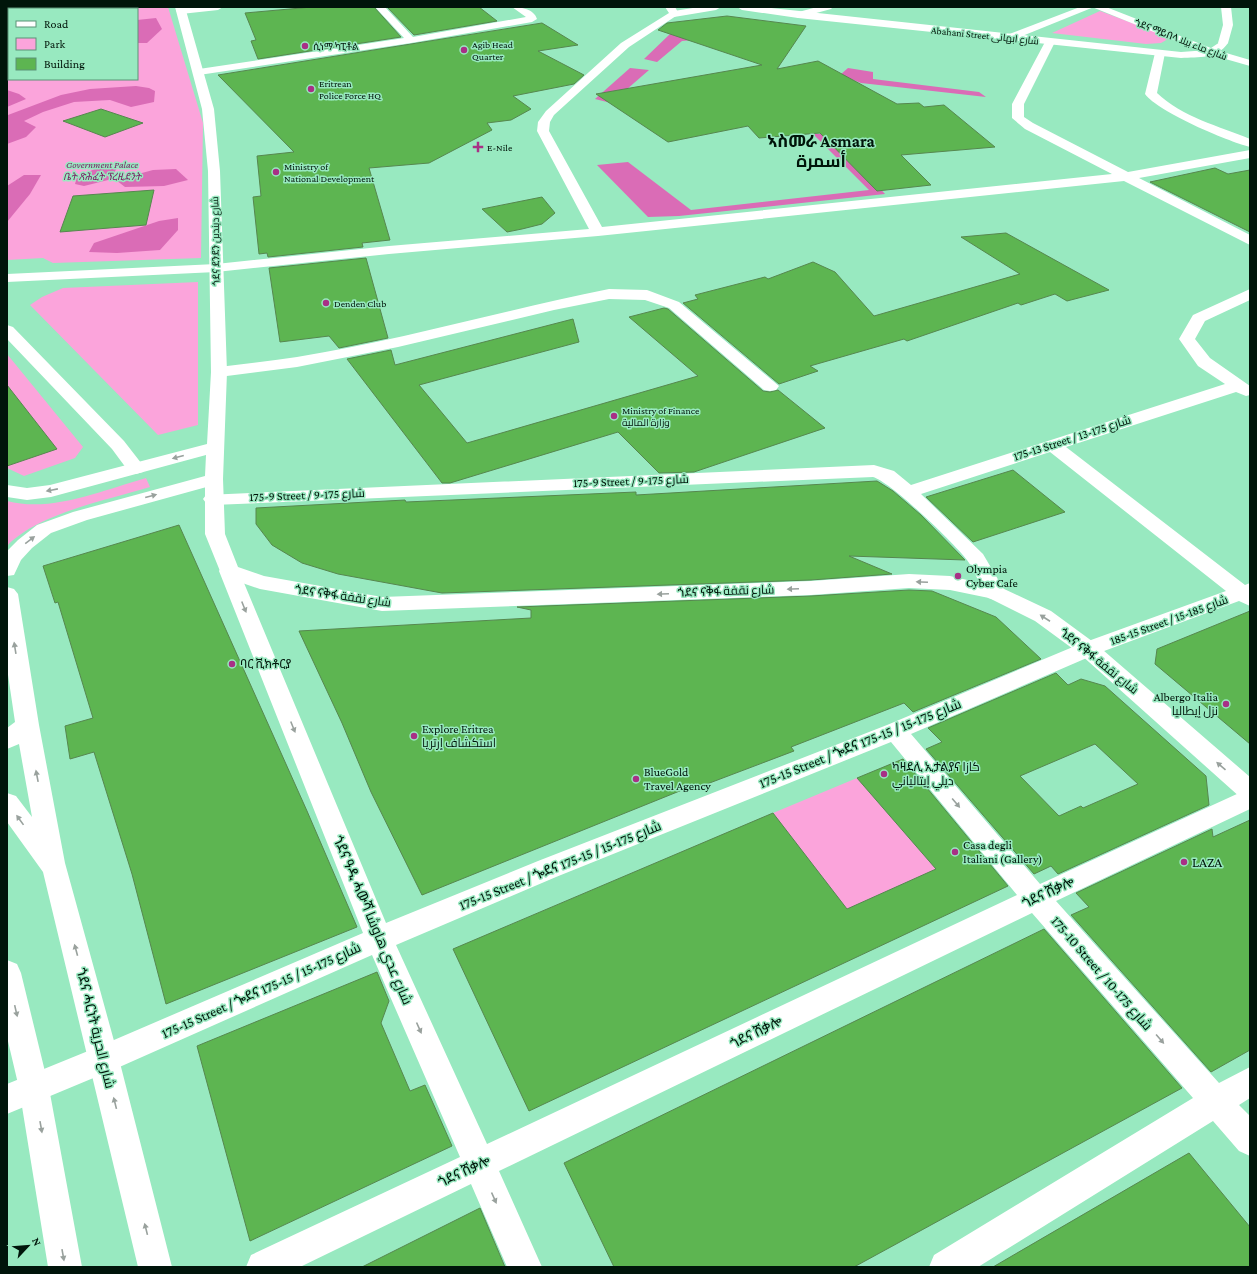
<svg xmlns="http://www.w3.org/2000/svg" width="1257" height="1274" font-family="'Crimson Pro',Cairo,'Noto Sans Ethiopic',serif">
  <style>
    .green { fill: #fba4db; fill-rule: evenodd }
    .forest { fill: #da6cb6 }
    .building { fill: #5db551; stroke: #56874f; fill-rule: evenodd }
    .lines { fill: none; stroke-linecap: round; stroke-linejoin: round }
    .street { fill: #fff; fill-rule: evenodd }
    .secondary { fill: #fff; fill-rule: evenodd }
    .primary { fill: #fff; fill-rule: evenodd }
    .highway { fill: #fff; fill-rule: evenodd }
    .oneway { fill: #99a19d }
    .poi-dot { fill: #a83086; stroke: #98e9c0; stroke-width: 1.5 }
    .labels { text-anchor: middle; stroke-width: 3; stroke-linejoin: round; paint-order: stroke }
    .far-street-label { font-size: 10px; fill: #00150a; stroke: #98e9c0 }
    .far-poi-label { font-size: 10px; fill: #00150a; stroke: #98e9c0; text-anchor: start }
    .far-park-label { font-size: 10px; font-style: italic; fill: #7c1962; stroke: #98e9c0 }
    .street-label { font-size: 12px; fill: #00150a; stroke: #98e9c0 }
    .poi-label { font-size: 12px; fill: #00150a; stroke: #98e9c0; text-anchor: start }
    .near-street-label { font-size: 14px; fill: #00150a; stroke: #98e9c0 }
    .near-poi-label { font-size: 14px; fill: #00150a; stroke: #98e9c0; text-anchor: start }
    .far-town-label { font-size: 17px; font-weight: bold; fill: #00150a; stroke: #98e9c0 }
  </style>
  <rect width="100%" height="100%" fill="#98e9c0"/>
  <g class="green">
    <path d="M 7,7 L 168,7 L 203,123 L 201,258 L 53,263 L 43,258 L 7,260 ZM 9,9 L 137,9 L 137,79 L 9,79 Z"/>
    <polygon points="1100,11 1164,35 1168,39 1161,43 1146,44 1052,33"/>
    <polygon points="198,282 198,425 158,435 30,305 42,297 63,288"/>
    <polygon points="7,354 83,447 75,458 24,476 7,468"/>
    <path d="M 146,478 L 150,487 C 108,500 38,513 7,546 L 7,501 C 52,513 103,490 146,478 Z"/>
    <polygon points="857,778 936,869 847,909 773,813"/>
  </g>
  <g class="forest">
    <polygon points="156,18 162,29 147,43 137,43 137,20"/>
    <polygon points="670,34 693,40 682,41 657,62 644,59"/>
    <polygon points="630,68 649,70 611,103 595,99"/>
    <polygon points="848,68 873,72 873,79 979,92 986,97 861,83 840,75"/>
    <polygon points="136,86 149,88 155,91 154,102 131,107 110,100 74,102 43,112 24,121 36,127 26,137 7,144 8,115 61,95 90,89"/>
    <polygon points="7,90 19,94 26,99 7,107"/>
    <polygon points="813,134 831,134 885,194 679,216 648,217 597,165 628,162 691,210 869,190"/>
    <polygon points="97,168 116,169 112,179 84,186 75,184 77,177"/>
    <polygon points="176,169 188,180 164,186 125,187 116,180 153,170"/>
    <polygon points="24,175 41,175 30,194 7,222 7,186"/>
    <polygon points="178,218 178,230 160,250 117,253 89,252 94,243 159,221"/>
  </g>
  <g class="building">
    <polygon points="312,7 374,7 401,37 258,59 251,41 256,40 245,13"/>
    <polygon points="387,7 479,7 497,21 414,35"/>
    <polygon points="727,16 806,26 777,69 818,61 897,104 919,103 924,107 944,105 995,147 901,155 931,185 877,191 820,133 759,138 748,126 668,142 596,94 762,65 658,30 667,23"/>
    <polygon points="542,23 578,45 538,51 584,75 574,84 513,96 531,109 511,120 487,123 492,130 429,163 369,168 390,240 362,243 363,247 268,257 267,253 259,254 253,197 261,196 257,156 294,152 218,75"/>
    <polygon points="101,109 143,123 105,137 63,121"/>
    <polygon points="1215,168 1228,174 1250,170 1250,232 1150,182"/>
    <polygon points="154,190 146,225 60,232 73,196"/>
    <polygon points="542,197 555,213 542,224 522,229 507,232 482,209"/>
    <polygon points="1006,233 1109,290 1067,301 1055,294 1021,305 1018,303 907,341 904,339 810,366 818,371 779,384 683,303 698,299 695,295 765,277 768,279 813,262 835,272 874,316 1020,274 961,237"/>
    <polygon points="366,258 388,338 339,348 329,336 280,342 269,268"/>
    <polygon points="664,308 668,309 763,391 770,392 778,390 825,428 694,472 659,473 618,432 450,483 442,483 347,359 391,350 395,365 573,319 579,342 419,385 467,443 698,376 629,317"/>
    <polygon points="7,385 57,449 7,466"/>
    <polygon points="1013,470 1065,512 973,542 926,497"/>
    <polygon points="877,481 893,491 921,515 965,560 849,556 892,574 811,580 442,593 338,574 302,563 272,545 256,524 256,508 405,500 406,502 636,492 636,495"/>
    <polygon points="179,525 307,811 357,927 166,1004 132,874 94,752 70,759 65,726 93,718 58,602 55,603 43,566"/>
    <polygon points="909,590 932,591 996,617 1041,659 913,712 904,703 791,747 794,751 699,787 697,784 422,895 371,792 342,723 299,631 531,618 531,610 517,607 811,596"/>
    <polygon points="1250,611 1250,744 1155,664 1157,649"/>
    <path d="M 1056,673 L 1068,685 L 1081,679 L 1105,686 L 1206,776 L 1209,805 L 1058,874 L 1051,866 L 1034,874 L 926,749 L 942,742 L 928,728 ZM 1095,744 L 1138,784 L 1083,808 L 1081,806 L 1059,816 L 1020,776 Z"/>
    <polygon points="903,759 1008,886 529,1111 453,949 773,813 847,909 936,869 857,778"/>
    <polygon points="1250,820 1250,1050 1211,1072 1071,915 1089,907 1076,893 1212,829 1213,837"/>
    <polygon points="1044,929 1182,1088 854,1267 614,1267 564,1163"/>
    <polygon points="377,972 389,1001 381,1023 410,1091 425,1085 452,1146 250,1241 197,1046"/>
    <polygon points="1189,1153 1250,1227 1250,1267 993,1267"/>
    <polygon points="480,1208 505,1267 362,1267"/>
  </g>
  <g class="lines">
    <g class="street">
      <polygon points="192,7 223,7 218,10 181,14 176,11 178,9"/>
      <path d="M 375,7 L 385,7 L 413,37 L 526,17 L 512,7 C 521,7 534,9 537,19 L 532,22 L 411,43 L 199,75 L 194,72 L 199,69 L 404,38 Z"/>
      <polygon points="665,7 675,7 679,14 629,47 554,115 550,122 549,131 602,227 1112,174 1025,129 1012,118 1012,104 1045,42 1050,39 1055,42 1024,104 1024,117 1033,123 1128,172 1250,150 1250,158 1139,178 1250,235 1250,245 1124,181 598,236 389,254 216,272 7,282 7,274 216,264 389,246 589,229 537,131 538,122 546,111 621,43 669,13"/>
      <polygon points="817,7 833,7 831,9 798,18 793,15 795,13"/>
      <polygon points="1080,7 1094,7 1012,40 1008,41 1003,38 1004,36"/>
      <polygon points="1221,7 1231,7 1233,25 1228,43 1223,46 1218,43 1223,25"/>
      <path d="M 1160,50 L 1165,53 L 1157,93 C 1182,117 1219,126 1250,139 L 1250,147 C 1227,141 1158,112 1145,94 L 1155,53 Z"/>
      <path d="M 609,289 L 647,290 L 679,302 L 779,386 L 776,390 L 770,391 L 764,390 L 669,308 L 645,300 L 609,299 L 554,310 L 398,347 L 297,367 L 219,377 L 213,376 L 211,372 L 213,368 L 219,367 C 245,364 271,361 297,357 C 402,340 505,310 609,289 Z"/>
      <path d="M 1250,289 L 1250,300 L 1205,321 L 1195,339 L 1210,358 L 1250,386 L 1250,395 L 1246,396 L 1236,392 L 1066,447 L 1245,585 L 1250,583 L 1250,606 L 1239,601 L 1096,654 L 911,734 L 1040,884 L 1250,788 L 1250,809 L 1056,901 L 1219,1083 L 1250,1067 L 1250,1098 L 1239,1105 L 1250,1116 L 1250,1156 L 1239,1151 L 1213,1121 L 978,1267 L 929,1267 L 934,1255 L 1193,1098 L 1032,913 L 499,1171 L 542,1267 L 507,1267 L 471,1184 L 300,1267 L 246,1267 L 251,1255 L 460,1157 L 372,955 L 115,1069 L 7,1114 L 7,1084 L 93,1049 L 363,933 L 219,571 L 222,566 L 229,564 L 236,566 L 239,571 L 386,923 L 538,861 L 887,725 L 1080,644 L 1226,591 L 1050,452 L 921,494 L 983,554 L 1006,593 L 1002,598 L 995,600 L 988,598 C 980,586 975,571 967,560 C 954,543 891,482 873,477 L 213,505 L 206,503 L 203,499 L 206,495 L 874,465 L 894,471 L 911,485 L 1225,384 L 1198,366 L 1179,339 L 1193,315 ZM 891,742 L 1017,895 L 487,1144 L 396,945 L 556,877 Z"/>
      <polygon points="7,325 13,327 124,441 145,468 143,472 136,474 129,472 112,449 7,339"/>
    </g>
    <g class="secondary">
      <polygon points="699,7 721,7 716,10 674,17 669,14 674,11"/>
      <path d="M 737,7 L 762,7 L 1181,52 L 1208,50 L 1223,40 L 1228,43 C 1217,59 1199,57 1181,58 L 798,18 L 742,10 Z"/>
      <polygon points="214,473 221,475 223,479 225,534 238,567 264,576 382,597 811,581 909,574 950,576 1002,588 1051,611 1096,644 1250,777 1250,801 1241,798 1080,654 1035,621 989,598 950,590 909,588 811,595 382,611 260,589 222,576 205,534 205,479 207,475"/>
    </g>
    <g class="primary">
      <polygon points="175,7 185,7 214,109 220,171 227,372 223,479 221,483 87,520 51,533 32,548 21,560 14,575 7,576 7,551 18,540 37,525 73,512 205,476 206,455 51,497 27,500 7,497 7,485 27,488 50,485 207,444 211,372 208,171 202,109"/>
      <polygon points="7,587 14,589 18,594 39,725 65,863 119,1059 172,1267 138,1267 43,872 7,822 7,793 16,796 32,817 19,744 7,749 7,728 15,722 7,668"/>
      <polygon points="7,960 17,964 21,973 49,1088 82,1267 48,1267 19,1088 7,1037"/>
    </g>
    <polygon class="highway" points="1092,7 1106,7 1216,50 1250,60 1250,66 1208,54"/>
  </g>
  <defs><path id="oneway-solid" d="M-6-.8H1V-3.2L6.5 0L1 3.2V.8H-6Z"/></defs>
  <g class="oneway">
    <use href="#oneway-solid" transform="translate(178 457) rotate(165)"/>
    <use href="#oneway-solid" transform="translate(52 490) rotate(169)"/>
    <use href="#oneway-solid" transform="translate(151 496) rotate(-15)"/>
    <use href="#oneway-solid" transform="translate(30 540) rotate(-37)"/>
    <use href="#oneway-solid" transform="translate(922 582) rotate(-177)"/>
    <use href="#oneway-solid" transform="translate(793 589) rotate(178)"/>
    <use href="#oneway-solid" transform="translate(663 594) rotate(178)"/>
    <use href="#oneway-solid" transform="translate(244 607) rotate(68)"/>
    <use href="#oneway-solid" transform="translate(1045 618) rotate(-147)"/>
    <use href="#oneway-solid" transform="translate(15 648) rotate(-99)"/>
    <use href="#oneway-solid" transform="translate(293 727) rotate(68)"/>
    <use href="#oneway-solid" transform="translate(1221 766) rotate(-139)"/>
    <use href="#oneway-solid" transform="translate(37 776) rotate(-101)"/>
    <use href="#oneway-solid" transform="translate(956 803) rotate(50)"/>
    <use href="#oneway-solid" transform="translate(20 820) rotate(-126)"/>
    <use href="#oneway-solid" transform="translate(76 950) rotate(-105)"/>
    <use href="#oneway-solid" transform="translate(16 1011) rotate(77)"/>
    <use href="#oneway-solid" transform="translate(419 1028) rotate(66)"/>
    <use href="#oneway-solid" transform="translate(1160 1039) rotate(49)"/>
    <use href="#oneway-solid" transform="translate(115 1103) rotate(-104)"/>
    <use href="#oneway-solid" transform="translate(41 1127) rotate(80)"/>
    <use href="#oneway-solid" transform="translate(494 1198) rotate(66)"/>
    <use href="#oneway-solid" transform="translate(146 1229) rotate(-104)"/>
    <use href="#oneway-solid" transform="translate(63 1255) rotate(80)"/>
  </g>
  <g class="poi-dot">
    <circle cx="305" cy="46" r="4"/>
    <circle cx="464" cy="50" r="4"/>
    <circle cx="311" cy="89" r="4"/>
    <path d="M476 141h4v4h4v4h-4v4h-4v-4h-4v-4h4z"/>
    <circle cx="276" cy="172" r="4"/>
    <circle cx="326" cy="303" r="4"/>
    <circle cx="614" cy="416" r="4"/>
    <circle cx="958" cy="576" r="4"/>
    <circle cx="232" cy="664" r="4"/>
    <circle cx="1226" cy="704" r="4"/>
    <circle cx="414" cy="736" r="4"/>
    <circle cx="884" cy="774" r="4"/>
    <circle cx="636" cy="779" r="4"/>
    <circle cx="955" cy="852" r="4"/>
    <circle cx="1184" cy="862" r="4"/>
  </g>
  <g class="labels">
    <g class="far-street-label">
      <text transform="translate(985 35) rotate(6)" y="4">Abahani Street شارع ابهانى</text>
      <text transform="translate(1181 39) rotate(21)" y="4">ጎደና ማይበላ شارع ماء بيلا</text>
      <text transform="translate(215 241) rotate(-91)" y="4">ጎደና ደንደን شارع ديندين</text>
    </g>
    <g class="far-poi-label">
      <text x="472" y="48">Agib Head<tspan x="472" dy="12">Quarter</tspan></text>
      <text x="313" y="50">ሲነማ ካፒቶል</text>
      <text x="319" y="87">Eritrean<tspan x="319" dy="12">Police Force HQ</tspan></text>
      <text x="487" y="151">E-Nile</text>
      <text x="284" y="170">Ministry of<tspan x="284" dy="12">National Development</tspan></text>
      <text x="334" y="307">Denden Club</text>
      <text x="622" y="414">Ministry of Finance<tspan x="622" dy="12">وزارة المالية</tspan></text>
    </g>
    <g class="far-park-label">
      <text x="102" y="168">Government Palace<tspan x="102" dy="12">ቤት ጽሕፈት ፕረዚደንት</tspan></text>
    </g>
    <g class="street-label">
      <text transform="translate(1072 438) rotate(-18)" y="4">175-13 Street / شارع 175-13</text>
      <text transform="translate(631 481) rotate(-2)" y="4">175-9 Street / شارع 175-9</text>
      <text transform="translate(307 495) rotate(-2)" y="4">175-9 Street / شارع 175-9</text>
      <text transform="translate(726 591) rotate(-2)" y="4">ጎደና ናቅፋ شارع نقفة</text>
      <text transform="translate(343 596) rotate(8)" y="4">ጎደና ናቅፋ شارع نقفة</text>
      <text transform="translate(1169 620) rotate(-20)" y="4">185-15 Street / شارع 185-15</text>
      <text transform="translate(1099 661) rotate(39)" y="4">ጎደና ናቅፋ شارع نقفة</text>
    </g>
    <g class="poi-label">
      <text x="966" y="573">Olympia<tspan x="966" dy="14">Cyber Cafe</tspan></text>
      <text x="240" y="668">ባር ቪክቶርያ</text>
      <text x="1218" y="701" text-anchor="end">Albergo Italia<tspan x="1218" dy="14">نزل إيطاليا</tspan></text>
      <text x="422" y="733">Explore Eritrea<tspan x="422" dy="14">استكشاف إرتريا</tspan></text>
      <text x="892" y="771">ካዛደሊ ኢታልያና كازا<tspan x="892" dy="14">ديلي إيتالياني</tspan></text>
      <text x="644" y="776">BlueGold<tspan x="644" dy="14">Travel Agency</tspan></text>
      <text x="963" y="849">Casa degli<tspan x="963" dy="14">Italiani (Gallery)</tspan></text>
    </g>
    <g class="near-street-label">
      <text transform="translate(860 743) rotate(-22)" y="5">175-15 Street / ጐደና 175-15 / شارع 175-15</text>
      <text transform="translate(560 865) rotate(-22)" y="5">175-15 Street / ጐደና 175-15 / شارع 175-15</text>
      <text transform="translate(1048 892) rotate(-25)" y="5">ጎደና ሸቃሎ</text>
      <text transform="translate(373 920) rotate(67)" y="5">ጎደና ዓዲ ሓውሻ شارع عدي هاوشا</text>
      <text transform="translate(1102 973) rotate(49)" y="5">175-10 Street / شارع 175-10</text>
      <text transform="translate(261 990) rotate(-24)" y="5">175-15 Street / ጐደና 175-15 / شارع 175-15</text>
      <text transform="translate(96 1028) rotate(76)" y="5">ጎደና ሓርነት شارع الحرية</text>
      <text transform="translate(756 1032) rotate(-26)" y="5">ጎደና ሸቃሎ</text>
      <text transform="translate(464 1171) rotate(-25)" y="5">ጎደና ሸቃሎ</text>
    </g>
    <g class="near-poi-label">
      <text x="1192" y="867">LAZA</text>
    </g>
    <g class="far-town-label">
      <text x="821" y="147">ኣስመራ Asmara<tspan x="821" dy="20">أسمرة</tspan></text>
    </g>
  </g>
  <rect width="1257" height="1274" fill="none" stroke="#00150a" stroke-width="16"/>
  <rect x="8" y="8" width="130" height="72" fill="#98e9c0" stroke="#5b9477"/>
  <rect x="16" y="21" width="20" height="6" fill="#ffffff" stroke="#5b9477"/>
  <text x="44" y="28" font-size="12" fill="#00150a">Road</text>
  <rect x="16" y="38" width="20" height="12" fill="#fba4db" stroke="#5b9477"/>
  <text x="44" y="48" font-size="12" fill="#00150a">Park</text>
  <rect x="16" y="58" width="20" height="12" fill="#5db551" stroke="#5b9477"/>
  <text x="44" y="68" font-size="12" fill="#00150a">Building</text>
  <g transform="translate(28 1246) rotate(64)" stroke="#98e9c0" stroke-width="3" paint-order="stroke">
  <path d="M0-3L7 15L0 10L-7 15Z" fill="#00150a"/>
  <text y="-6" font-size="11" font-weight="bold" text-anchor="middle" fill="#00150a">N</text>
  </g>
</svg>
